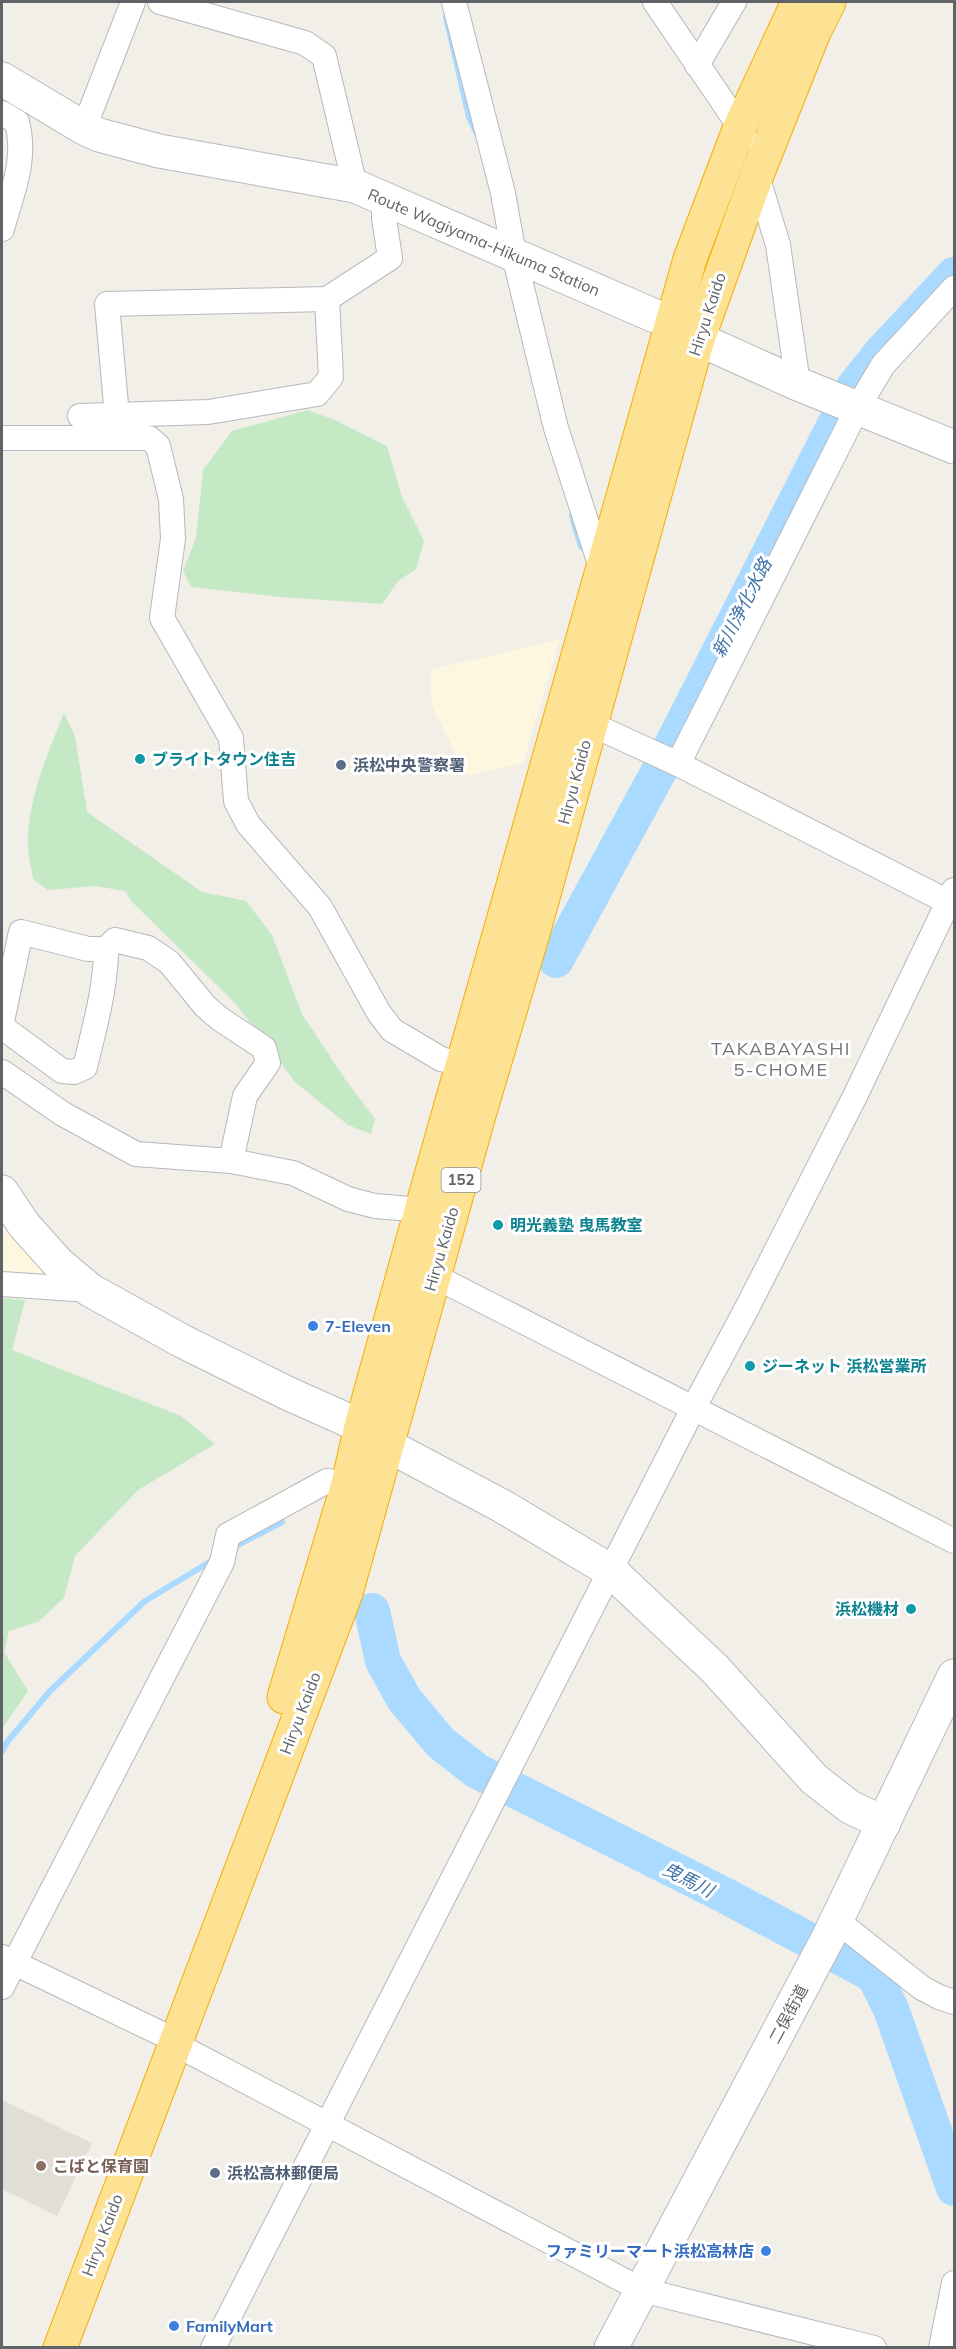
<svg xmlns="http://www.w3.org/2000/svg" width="956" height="2349" font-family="Mulish,'Noto Sans JP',sans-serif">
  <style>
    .commercial { fill: #fef7e0 }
    .education { fill: #e1ded6 }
    .green { fill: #c5e8c5 }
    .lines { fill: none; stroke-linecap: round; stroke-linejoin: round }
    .stream { stroke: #aadaff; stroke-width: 6 }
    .river { stroke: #aadaff; stroke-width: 36 }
    .street-casing { stroke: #b5b8bc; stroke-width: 26 }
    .secondary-casing { stroke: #b6babf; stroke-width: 35 }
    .highway-casing { stroke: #f9ab00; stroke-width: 35 }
    .street { stroke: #fff; stroke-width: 24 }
    .secondary { stroke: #fff; stroke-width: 33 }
    .highway { stroke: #fde293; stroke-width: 33 }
    .culture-dot { fill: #0f9aa8; stroke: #fff; stroke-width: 2 }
    .service-dot { fill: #5c6f8a; stroke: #fff; stroke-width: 2 }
    .shop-dot { fill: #3f7fe0; stroke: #fff; stroke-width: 2 }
    .education-dot { fill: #8d6e63; stroke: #fff; stroke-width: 2 }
    .labels { text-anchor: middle; stroke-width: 6; stroke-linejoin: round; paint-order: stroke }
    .shield { fill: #fff; stroke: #8f9295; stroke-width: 1.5 }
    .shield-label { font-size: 15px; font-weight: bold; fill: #5f6368 }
    .street-label { font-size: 16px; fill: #5f6368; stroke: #fff }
    .culture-label { font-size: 16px; font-weight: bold; fill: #0d838f; stroke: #fff; text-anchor: start }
    .service-label { font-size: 16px; font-weight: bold; fill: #4e5e75; stroke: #fff; text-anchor: start }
    .shop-label { font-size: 16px; font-weight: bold; fill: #366cbe; stroke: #fff; text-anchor: start }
    .education-label { font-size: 16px; font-weight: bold; fill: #785e54; stroke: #fff; text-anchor: start }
    .water-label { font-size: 18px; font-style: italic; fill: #4174aa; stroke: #fff }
    .neighbourhood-label { font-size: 18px; letter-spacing: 1.5px; fill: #70757a; stroke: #fff }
  </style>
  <rect width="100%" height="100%" fill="#f1efe8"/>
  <g class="commercial">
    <polygon points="560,639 523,763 467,776 432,706 430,670"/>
    <polygon points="2,1219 44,1269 49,1279 2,1272"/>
  </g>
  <polygon class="education" points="2,2100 92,2143 57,2216 2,2189"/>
  <g class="green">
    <polygon points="308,410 337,421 387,446 402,497 424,541 416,569 398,581 382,604 280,597 191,587 183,571 196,538 203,470 232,431"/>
    <path d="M 64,713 L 75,736 L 87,812 L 202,892 L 246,901 L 272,935 L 302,1014 L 345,1079 L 375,1119 L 371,1134 L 348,1125 L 295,1082 L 236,1004 L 131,901 L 125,891 L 95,886 L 48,890 L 33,879 C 31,865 27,851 28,837 C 30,794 48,752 64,713 Z"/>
    <polygon points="2,1298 25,1300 12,1350 181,1416 215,1444 138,1490 75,1556 64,1598 38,1622 9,1631 4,1652 28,1691 2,1729"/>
  </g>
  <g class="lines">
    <g class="stream">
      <polyline points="446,17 469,117 477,134"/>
      <polyline points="572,516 581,547"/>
      <polyline points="232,1548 282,1522"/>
      <polyline points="2,1752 7,1742 50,1691 145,1601 213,1560"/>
    </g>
    <g class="river">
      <polyline points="556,960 659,771 854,387 882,352 954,275"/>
      <polyline points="372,1611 383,1661 404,1699 441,1743 477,1771 726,1896 874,1975 891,2009 954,2188"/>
    </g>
    <defs>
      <g id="street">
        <polyline points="160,2 305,43 324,56 355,186"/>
        <polyline points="454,2 503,193 514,255 556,428 602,570"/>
        <polyline points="655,2 740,127 745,139"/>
        <polyline points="697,65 734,2"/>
        <path d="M 2,113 L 17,122 C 27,160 12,192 2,229"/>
        <polyline points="84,128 133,2"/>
        <polyline points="756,172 778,245 798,384"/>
        <polyline points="954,288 883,365 858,407 678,764 954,905"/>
        <polyline points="80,416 208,412 317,394 331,377 327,299"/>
        <polyline points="117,416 107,304 327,299 390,258 384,218 384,198"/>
        <polyline points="2,438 149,438 158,446 171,499 173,539 162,618 231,738 236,801 248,824 320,907 379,1013 392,1030 441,1059 464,1065"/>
        <polyline points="578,714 606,731 678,764"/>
        <polyline points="2,1021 21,932 88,949 106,949 115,940 148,948 169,962 205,1006 220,1019 264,1048 268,1063 245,1096 231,1161"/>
        <path d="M 2,1027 L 62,1071 L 74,1072 L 85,1067 C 94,1029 106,988 106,949"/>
        <polyline points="2,1072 63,1114 136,1154 231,1161 293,1173 348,1199 375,1206 411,1209 423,1206"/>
        <polyline points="434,1276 954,1541"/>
        <polyline points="2,1284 90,1290"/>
        <polyline points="836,1920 922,1988 939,1997 954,2002"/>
        <polyline points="2,1957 160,2033"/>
        <polyline points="2,1987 222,1562 228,1535 327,1481 348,1484"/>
        <polyline points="175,2044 642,2290 874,2348"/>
        <polyline points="213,2348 694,1407 747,1308 855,1096 954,890"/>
        <polyline points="941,2348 954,2283"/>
      </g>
      <g id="secondary">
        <polyline points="2,79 84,128 99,135 159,151 355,186 655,316 672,320 698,339 798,384 954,447"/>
        <polyline points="2,1192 24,1225 58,1263 90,1290 182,1341 289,1394 361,1426 387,1445 502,1506 611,1571 715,1669 814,1779 850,1807 884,1823"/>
        <polyline points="611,2348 829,1936 954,1676"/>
      </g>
      <g id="highway">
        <polyline points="284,1697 348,1484 361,1426 410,1250 690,259 740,127 798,2"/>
        <polyline points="60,2348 346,1593 479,1115 532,937 698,339 757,175 814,32 829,2"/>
      </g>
    </defs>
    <use href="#street" class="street-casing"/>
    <use href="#secondary" class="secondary-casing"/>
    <use href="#highway" class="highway-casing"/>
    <use href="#street" class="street"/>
    <use href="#secondary" class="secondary"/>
    <use href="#highway" class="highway"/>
  </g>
  <g class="culture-dot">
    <circle cx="140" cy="759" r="6"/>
    <circle cx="498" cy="1225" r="6"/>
    <circle cx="750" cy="1366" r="6"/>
    <circle cx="911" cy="1609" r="6"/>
  </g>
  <g class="service-dot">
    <circle cx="341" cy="765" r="6"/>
    <circle cx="215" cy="2173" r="6"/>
  </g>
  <g class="shop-dot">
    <circle cx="313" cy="1326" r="6"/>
    <circle cx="766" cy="2251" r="6"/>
    <circle cx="174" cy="2326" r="6"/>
  </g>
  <circle class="education-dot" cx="41" cy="2166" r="6"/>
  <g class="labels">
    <rect class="shield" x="441.5" y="1168" width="39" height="24" rx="4.5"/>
    <g class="shield-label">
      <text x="461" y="1185">152</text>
    </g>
    <g class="street-label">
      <text transform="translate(484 242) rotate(23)" y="6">Route Wagiyama-Hikuma Station</text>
      <text transform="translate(707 314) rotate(-72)" y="6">Hiryu Kaido</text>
      <text transform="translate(574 782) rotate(-75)" y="6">Hiryu Kaido</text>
      <text transform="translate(441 1249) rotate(-74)" y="6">Hiryu Kaido</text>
      <text transform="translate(300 1713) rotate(-69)" y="6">Hiryu Kaido</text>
      <text transform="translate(788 2014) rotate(-62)" y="6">二俣街道</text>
      <text transform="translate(102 2235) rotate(-69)" y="6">Hiryu Kaido</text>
    </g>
    <g class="culture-label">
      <text x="152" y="765">ブライトタウン住吉</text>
      <text x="510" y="1231">明光義塾 曳馬教室</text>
      <text x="762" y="1372">ジーネット 浜松営業所</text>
      <text x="899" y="1615" text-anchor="end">浜松機材</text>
    </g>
    <g class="service-label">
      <text x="353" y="771">浜松中央警察署</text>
      <text x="227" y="2179">浜松高林郵便局</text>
    </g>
    <g class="shop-label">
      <text x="325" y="1332">7-Eleven</text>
      <text x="754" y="2257" text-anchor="end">ファミリーマート浜松高林店</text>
      <text x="186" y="2332">FamilyMart</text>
    </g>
    <g class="education-label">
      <text x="53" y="2172">こばと保育園</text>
    </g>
    <g class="water-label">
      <text transform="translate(742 608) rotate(-63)" y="6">新川浄化水路</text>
      <text transform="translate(688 1880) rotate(27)" y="6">曳馬川</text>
    </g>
    <g class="neighbourhood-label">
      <text x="781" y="1055">TAKABAYASHI<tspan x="781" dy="21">5-CHOME</tspan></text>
    </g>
  </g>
  <rect width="956" height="2349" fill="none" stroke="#5f6368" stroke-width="6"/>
</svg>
